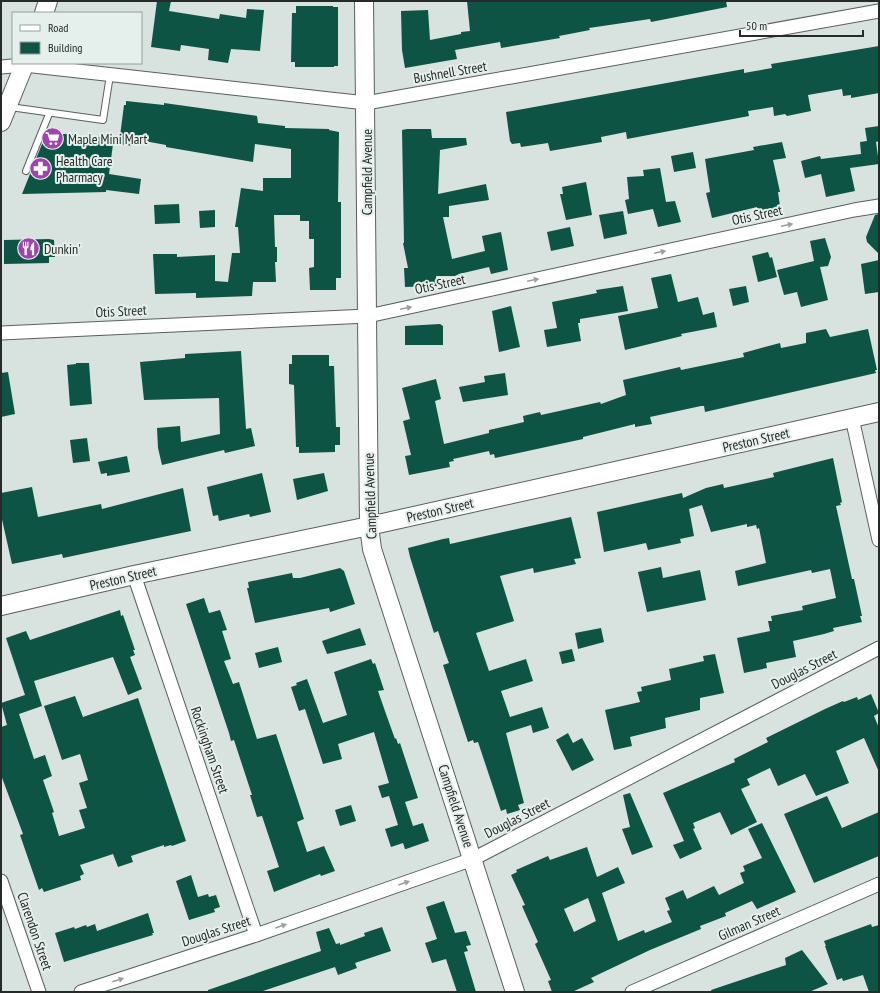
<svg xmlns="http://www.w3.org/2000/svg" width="880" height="993" font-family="'PT Sans Narrow',sans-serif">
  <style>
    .building { fill: #0e5444; fill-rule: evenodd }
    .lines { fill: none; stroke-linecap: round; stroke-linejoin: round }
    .lane-casing { stroke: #58605d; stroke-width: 8 }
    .street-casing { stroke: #58605d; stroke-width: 15 }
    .secondary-casing { stroke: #58605d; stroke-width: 20 }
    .lane { stroke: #fff; stroke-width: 6 }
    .street { stroke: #fff; stroke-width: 13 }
    .secondary { stroke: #fff; stroke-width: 18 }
    .oneway { fill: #9d9f9e }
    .labels { text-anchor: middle; stroke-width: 4; stroke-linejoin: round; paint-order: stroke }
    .street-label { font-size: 14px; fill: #262a28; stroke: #e5efec }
    .poi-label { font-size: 14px; fill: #262a28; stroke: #e5efec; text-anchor: start }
  </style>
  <rect width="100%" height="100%" fill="#d8e2df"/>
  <g class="building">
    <polygon points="157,1 171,1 169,11 219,19 220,14 246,18 247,9 264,10 260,51 231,49 228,63 208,60 209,49 181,45 180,51 151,47"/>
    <polygon points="467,1 726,1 727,7 651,22 650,19 589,28 590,30 559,36 560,38 501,48 500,42 455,50 457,59 405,68 402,50 401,11 428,10 430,40 461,34 461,32 470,31"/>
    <polygon points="296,6 333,6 333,7 338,7 338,66 334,66 334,67 295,67 295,62 291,62 292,13 296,13"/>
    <polygon points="879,46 879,93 851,98 851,95 843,96 842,89 808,95 811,111 787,116 785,114 774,116 773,107 748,111 749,116 627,139 626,132 601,137 602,142 550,151 548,143 521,147 520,143 512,144 510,141 506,112 744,69 744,73 772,68 771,64"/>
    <polygon points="126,101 164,105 164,103 257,116 258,123 285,126 285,128 329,129 329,130 339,132 338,202 341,202 341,278 336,278 336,290 310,290 309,268 314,267 314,239 309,239 309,221 300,221 300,215 274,215 275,247 277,247 277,262 275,262 276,282 253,282 252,296 196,298 196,293 155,294 153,254 177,254 177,257 215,255 215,281 228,282 232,253 240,253 238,227 235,227 241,188 263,191 263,178 291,178 291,149 255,144 253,162 166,147 166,145 139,140 133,141 133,146 119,144 124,105 126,105"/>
    <polygon points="879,126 879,141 876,142 879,164 850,168 855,191 826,197 821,174 805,178 801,161 820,156 821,159 861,154 860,142 867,141 865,128"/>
    <polygon points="407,129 431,129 432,138 466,138 467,145 440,150 438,194 486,184 489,200 449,206 449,217 443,217 452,259 485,251 482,236 501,232 508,270 491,274 489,267 459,274 455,276 436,276 437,286 405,287 404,268 408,268 403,243 404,243 402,130"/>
    <polygon points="46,134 74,134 75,137 114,137 109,174 141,179 139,194 106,190 106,192 22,194"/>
    <polygon points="782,142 786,158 773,160 780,192 778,192 780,206 777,207 778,211 762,215 761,210 758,211 757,207 712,218 706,193 710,192 705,159 754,150 753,147"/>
    <polygon points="693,152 696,168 674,172 671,156"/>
    <polygon points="660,168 666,202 675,201 681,222 658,227 653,209 628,214 625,200 629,199 627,177 644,176 643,170"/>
    <polygon points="586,182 592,215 566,220 560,194 563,194 562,187"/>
    <polygon points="179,204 180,223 155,224 154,205"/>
    <polygon points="215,210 215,227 200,228 199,211"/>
    <polygon points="623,211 627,234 604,239 599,215"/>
    <polygon points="879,214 879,254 867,242 866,237 875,215"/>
    <polygon points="570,227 574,246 551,251 547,232"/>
    <polygon points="825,238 831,257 828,266 820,267 828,300 801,307 797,292 784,295 777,270 814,261 810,241"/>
    <polygon points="49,239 54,240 55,257 49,257 49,263 4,264 4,240"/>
    <polygon points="768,252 770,258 772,257 777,277 758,282 752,256"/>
    <polygon points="879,260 879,292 865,294 861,264"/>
    <polygon points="671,274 678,302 698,297 703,315 714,312 717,327 681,334 682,336 625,350 618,316 658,308 651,278"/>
    <polygon points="623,286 628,311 580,319 580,323 578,323 581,341 547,347 544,330 557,328 552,302 597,293 596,290"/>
    <polygon points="746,286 749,302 733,306 729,289"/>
    <polygon points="511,306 520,347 499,352 492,311"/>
    <polygon points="440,324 443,326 443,345 405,345 405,326"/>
    <polygon points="826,329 830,337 868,329 877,370 875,370 876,373 705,412 704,406 701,406 650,417 652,424 635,427 635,424 583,437 583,439 495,458 494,454 490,455 489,451 453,459 454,461 449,462 450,467 409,475 405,456 411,455 403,421 410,419 402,388 436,379 441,399 435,401 444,444 489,433 489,430 524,422 523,416 540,412 541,415 600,402 601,404 626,395 623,380 680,367 681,370 744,357 743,353 780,343 781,348 806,343 806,333"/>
    <polygon points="241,351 246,429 251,428 255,446 225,453 224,450 162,465 158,448 157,428 180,426 181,442 220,434 219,398 144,400 140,362 185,358 185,354"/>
    <polygon points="292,355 329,355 329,366 334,366 336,427 340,427 340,445 335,445 335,452 299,453 299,447 296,447 294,385 289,384 289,364 292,364"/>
    <polygon points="76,363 89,363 92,404 70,406 67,365 76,364"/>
    <polygon points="8,372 15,414 1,417 1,373"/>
    <polygon points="505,373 508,395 463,402 459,387 485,382 484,376"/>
    <polygon points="87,438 90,461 73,463 70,440"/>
    <polygon points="127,456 130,472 107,476 107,473 101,474 98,462"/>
    <polygon points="833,458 842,502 840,503 841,505 836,506 852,579 854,579 862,616 860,616 862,622 833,628 834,631 824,634 793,641 796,657 766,663 767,668 744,673 737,638 770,631 768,621 772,621 771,616 803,610 802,606 836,598 830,569 812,573 811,570 738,586 735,571 766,563 759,528 757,529 756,525 747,527 747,524 711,532 702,505 689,509 694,536 680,539 681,543 648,550 646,543 604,552 597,512 682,493 683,498 706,488 723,484 724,488 774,477 773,473"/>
    <polygon points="262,473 271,512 250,517 249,514 219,521 218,515 213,516 207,487"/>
    <polygon points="324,473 328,491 297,500 293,479"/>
    <polygon points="32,487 38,517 101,504 102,509 183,488 191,531 63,558 62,554 12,564 1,515 1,493"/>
    <polygon points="571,517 581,558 574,559 576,564 534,573 533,568 500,576 514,621 476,633 489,671 526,659 533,681 501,691 510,717 542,707 549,728 533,733 531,725 506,733 524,803 518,805 520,810 507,814 506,809 501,811 478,742 474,743 473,740 468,742 443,665 449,663 446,655 438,631 434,633 410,557 408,548 443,539 449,538 450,544"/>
    <polygon points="661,567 663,578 700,570 706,600 647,612 638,572"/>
    <polygon points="340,568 344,571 355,604 330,612 329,608 255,623 247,588 249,588 248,582 292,573 293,578 300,578"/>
    <polygon points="204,598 209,613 220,610 227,630 222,631 231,659 224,661 233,684 239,682 257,739 276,734 304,819 297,822 307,852 324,846 335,871 321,876 320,874 274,892 267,871 279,867 262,816 257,817 250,795 252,795 234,740 231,741 229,733 186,604"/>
    <polygon points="120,610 121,616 123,615 135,650 133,650 135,655 130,657 142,689 128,695 113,657 34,681 42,706 19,714 34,759 45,755 52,776 43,780 54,812 52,813 59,836 85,828 79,810 87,808 79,783 88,780 80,754 62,760 44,706 75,696 83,717 138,698 186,841 172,846 171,845 164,847 164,845 131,856 133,862 118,867 113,854 80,865 84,874 80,876 81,880 44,892 42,888 39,890 20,835 23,834 1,775 1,727 7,725 1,703 25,695 6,638 26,631 30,640"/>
    <polygon points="360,628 366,645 327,654 322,641"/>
    <polygon points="601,628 604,642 578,649 575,633"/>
    <polygon points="278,647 282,662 259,668 255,653"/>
    <polygon points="572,649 575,661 562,664 559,652"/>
    <polygon points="715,654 724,693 700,698 700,710 665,718 666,728 630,737 632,746 614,750 605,710 640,702 637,692 642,691 641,687 671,680 669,669 704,661 703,656"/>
    <polygon points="371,659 373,664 375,663 384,690 378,691 386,714 395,739 396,738 398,744 400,743 418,798 405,802 413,826 423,823 429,841 406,849 405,849 403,843 391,847 385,829 398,825 389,796 382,798 378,786 389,783 374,732 338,744 342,759 323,764 305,709 299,711 291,687 297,685 296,683 307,679 323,723 347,715 334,672"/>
    <polygon points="871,694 879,713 874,716 879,728 879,772 864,738 836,751 849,783 816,796 805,774 778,786 770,768 747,779 750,785 741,789 757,822 731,835 720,812 693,823 695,828 693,829 702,849 680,859 673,845 684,841 663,793 735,762 734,759 768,742 766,738 825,709 843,701 844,702 857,697 858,700"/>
    <polygon points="568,733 573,743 582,738 594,760 572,771 556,740"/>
    <polygon points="630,793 653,847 632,855 622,829 630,827 623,795"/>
    <polygon points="827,796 842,828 879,812 879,856 814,883 784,814"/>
    <polygon points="351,805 356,821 340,826 335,810"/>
    <path d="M 762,823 L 796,892 L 757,909 L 752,901 L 725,913 L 726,916 L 700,926 L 701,929 L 650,950 L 591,978 L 594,982 L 572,992 L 552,992 L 548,981 L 551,980 L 535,944 L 538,942 L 522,906 L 525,905 L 511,875 L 517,872 L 516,870 L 548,856 L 550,860 L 587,847 L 597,877 L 618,867 L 625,883 L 602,893 L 618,941 L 644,930 L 645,933 L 672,922 L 667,911 L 670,910 L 665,898 L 683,890 L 687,899 L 714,886 L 719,895 L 744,883 L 740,873 L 745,871 L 743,866 L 762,858 L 748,829 ZM 588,898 L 596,921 L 574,932 L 564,909 Z"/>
    <polygon points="191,875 198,897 208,894 209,897 216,895 220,907 214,909 215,912 189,920 176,881"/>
    <polygon points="444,901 455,933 466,931 471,945 466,946 468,951 464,952 476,992 457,992 446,959 432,963 425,943 437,939 426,907"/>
    <polygon points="148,913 154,933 152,933 153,935 64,962 55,933 74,927 75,929 86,925 87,927 95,924 97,931"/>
    <polygon points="871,924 872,927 879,925 879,992 869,992 863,975 843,981 842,978 837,980 825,946 826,946 824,941"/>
    <polygon points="382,927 391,951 355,963 357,968 338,975 335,967 260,992 208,992 208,990 321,951 316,932 329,928 336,944 340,943 340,945 365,936 364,933"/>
    <polygon points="802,950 828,984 809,992 712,992 711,990 786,965 785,958"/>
  </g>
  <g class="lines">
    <defs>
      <g id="lane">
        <polyline points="10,107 103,120 110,75"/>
        <polyline points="26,171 49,114"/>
      </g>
      <g id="street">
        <polyline points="1,67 24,65 366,103 879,11"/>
        <polyline points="1,333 368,316 854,210 879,206"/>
        <polyline points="852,418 879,540"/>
        <polyline points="134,575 256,935"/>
        <polyline points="1,881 39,992"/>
        <polyline points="81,992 256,935 473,859 879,648"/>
        <polyline points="632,992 879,884"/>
      </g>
      <g id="secondary">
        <polyline points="364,1 369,526 372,549 515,992"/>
        <polyline points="44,13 48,1"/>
        <polyline points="1,122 25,63"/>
        <polyline points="1,606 134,575 369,526 879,412"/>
      </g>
    </defs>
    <use href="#lane" class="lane-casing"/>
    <use href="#street" class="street-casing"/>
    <use href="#secondary" class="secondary-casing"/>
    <use href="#lane" class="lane"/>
    <use href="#street" class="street"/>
    <use href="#secondary" class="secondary"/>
  </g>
  <defs><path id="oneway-solid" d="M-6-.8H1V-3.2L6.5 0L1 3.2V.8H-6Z"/></defs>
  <g class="oneway">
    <use href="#oneway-solid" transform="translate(787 225) rotate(-12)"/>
    <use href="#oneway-solid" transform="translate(660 252) rotate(-12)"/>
    <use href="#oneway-solid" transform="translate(533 280) rotate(-12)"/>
    <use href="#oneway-solid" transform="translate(406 308) rotate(-12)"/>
    <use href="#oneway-solid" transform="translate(404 883) rotate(-19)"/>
    <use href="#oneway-solid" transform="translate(281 926) rotate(-19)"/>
    <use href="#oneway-solid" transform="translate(118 980) rotate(-18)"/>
  </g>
  <defs>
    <symbol id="supermarket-disc" viewBox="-11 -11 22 22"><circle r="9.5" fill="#a043ac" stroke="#e5efec"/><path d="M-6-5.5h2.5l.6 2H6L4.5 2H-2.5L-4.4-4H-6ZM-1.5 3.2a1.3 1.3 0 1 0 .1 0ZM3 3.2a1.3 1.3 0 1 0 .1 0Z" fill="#fff"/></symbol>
    <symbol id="pharmacy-disc" viewBox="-11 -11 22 22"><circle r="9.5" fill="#a043ac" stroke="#e5efec"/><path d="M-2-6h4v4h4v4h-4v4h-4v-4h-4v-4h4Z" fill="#fff"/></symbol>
    <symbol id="restaurant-disc" viewBox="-11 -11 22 22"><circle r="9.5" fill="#a043ac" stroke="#e5efec"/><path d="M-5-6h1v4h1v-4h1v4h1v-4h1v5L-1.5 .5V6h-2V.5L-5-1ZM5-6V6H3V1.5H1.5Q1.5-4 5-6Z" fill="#fff"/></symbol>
  </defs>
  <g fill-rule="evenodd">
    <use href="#supermarket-disc" x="40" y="126" width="25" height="25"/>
    <use href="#pharmacy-disc" x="28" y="156" width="25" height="25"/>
    <use href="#restaurant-disc" x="16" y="236" width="25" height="25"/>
  </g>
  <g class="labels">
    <g class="street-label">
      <text transform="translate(450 72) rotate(-10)" y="5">Bushnell Street</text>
      <text transform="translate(367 172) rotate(-90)" y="5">Campfield Avenue</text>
      <text transform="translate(757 215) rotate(-12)" y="5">Otis Street</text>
      <text transform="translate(440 284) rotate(-12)" y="5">Otis Street</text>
      <text transform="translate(121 311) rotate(-3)" y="5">Otis Street</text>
      <text transform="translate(756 440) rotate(-13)" y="5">Preston Street</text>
      <text transform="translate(370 496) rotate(-92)" y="5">Campfield Avenue</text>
      <text transform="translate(440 510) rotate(-13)" y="5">Preston Street</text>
      <text transform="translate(123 578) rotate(-13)" y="5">Preston Street</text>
      <text transform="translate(804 669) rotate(-27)" y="5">Douglas Street</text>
      <text transform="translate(210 750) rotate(71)" y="5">Rockingham Street</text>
      <text transform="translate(456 806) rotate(72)" y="5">Campfield Avenue</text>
      <text transform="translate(517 818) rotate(-27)" y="5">Douglas Street</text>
      <text transform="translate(749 923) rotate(-24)" y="5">Gilman Street</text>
      <text transform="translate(35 931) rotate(71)" y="5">Clarendon Street</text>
      <text transform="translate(216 931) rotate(-18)" y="5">Douglas Street</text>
    </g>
    <g class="poi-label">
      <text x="68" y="144">Maple Mini Mart</text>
      <text x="56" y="166">Health Care<tspan x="56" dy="16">Pharmacy</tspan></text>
      <text x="44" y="254">Dunkin'</text>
    </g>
  </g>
  <rect width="880" height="993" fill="none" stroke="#262a28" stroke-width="4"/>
  <rect x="12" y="12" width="130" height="52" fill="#e5efec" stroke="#99a09e"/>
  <rect x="20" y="25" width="20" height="6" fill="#ffffff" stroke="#99a09e"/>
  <text x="48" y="32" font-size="12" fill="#262a28">Road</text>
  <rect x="20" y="42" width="20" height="12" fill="#0e5444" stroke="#99a09e"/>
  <text x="48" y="52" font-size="12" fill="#262a28">Building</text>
  <path d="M740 30v6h123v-6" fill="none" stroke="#262a28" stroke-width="2"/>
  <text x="746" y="30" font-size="12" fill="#262a28" stroke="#e5efec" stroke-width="3" paint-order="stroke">50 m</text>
</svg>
